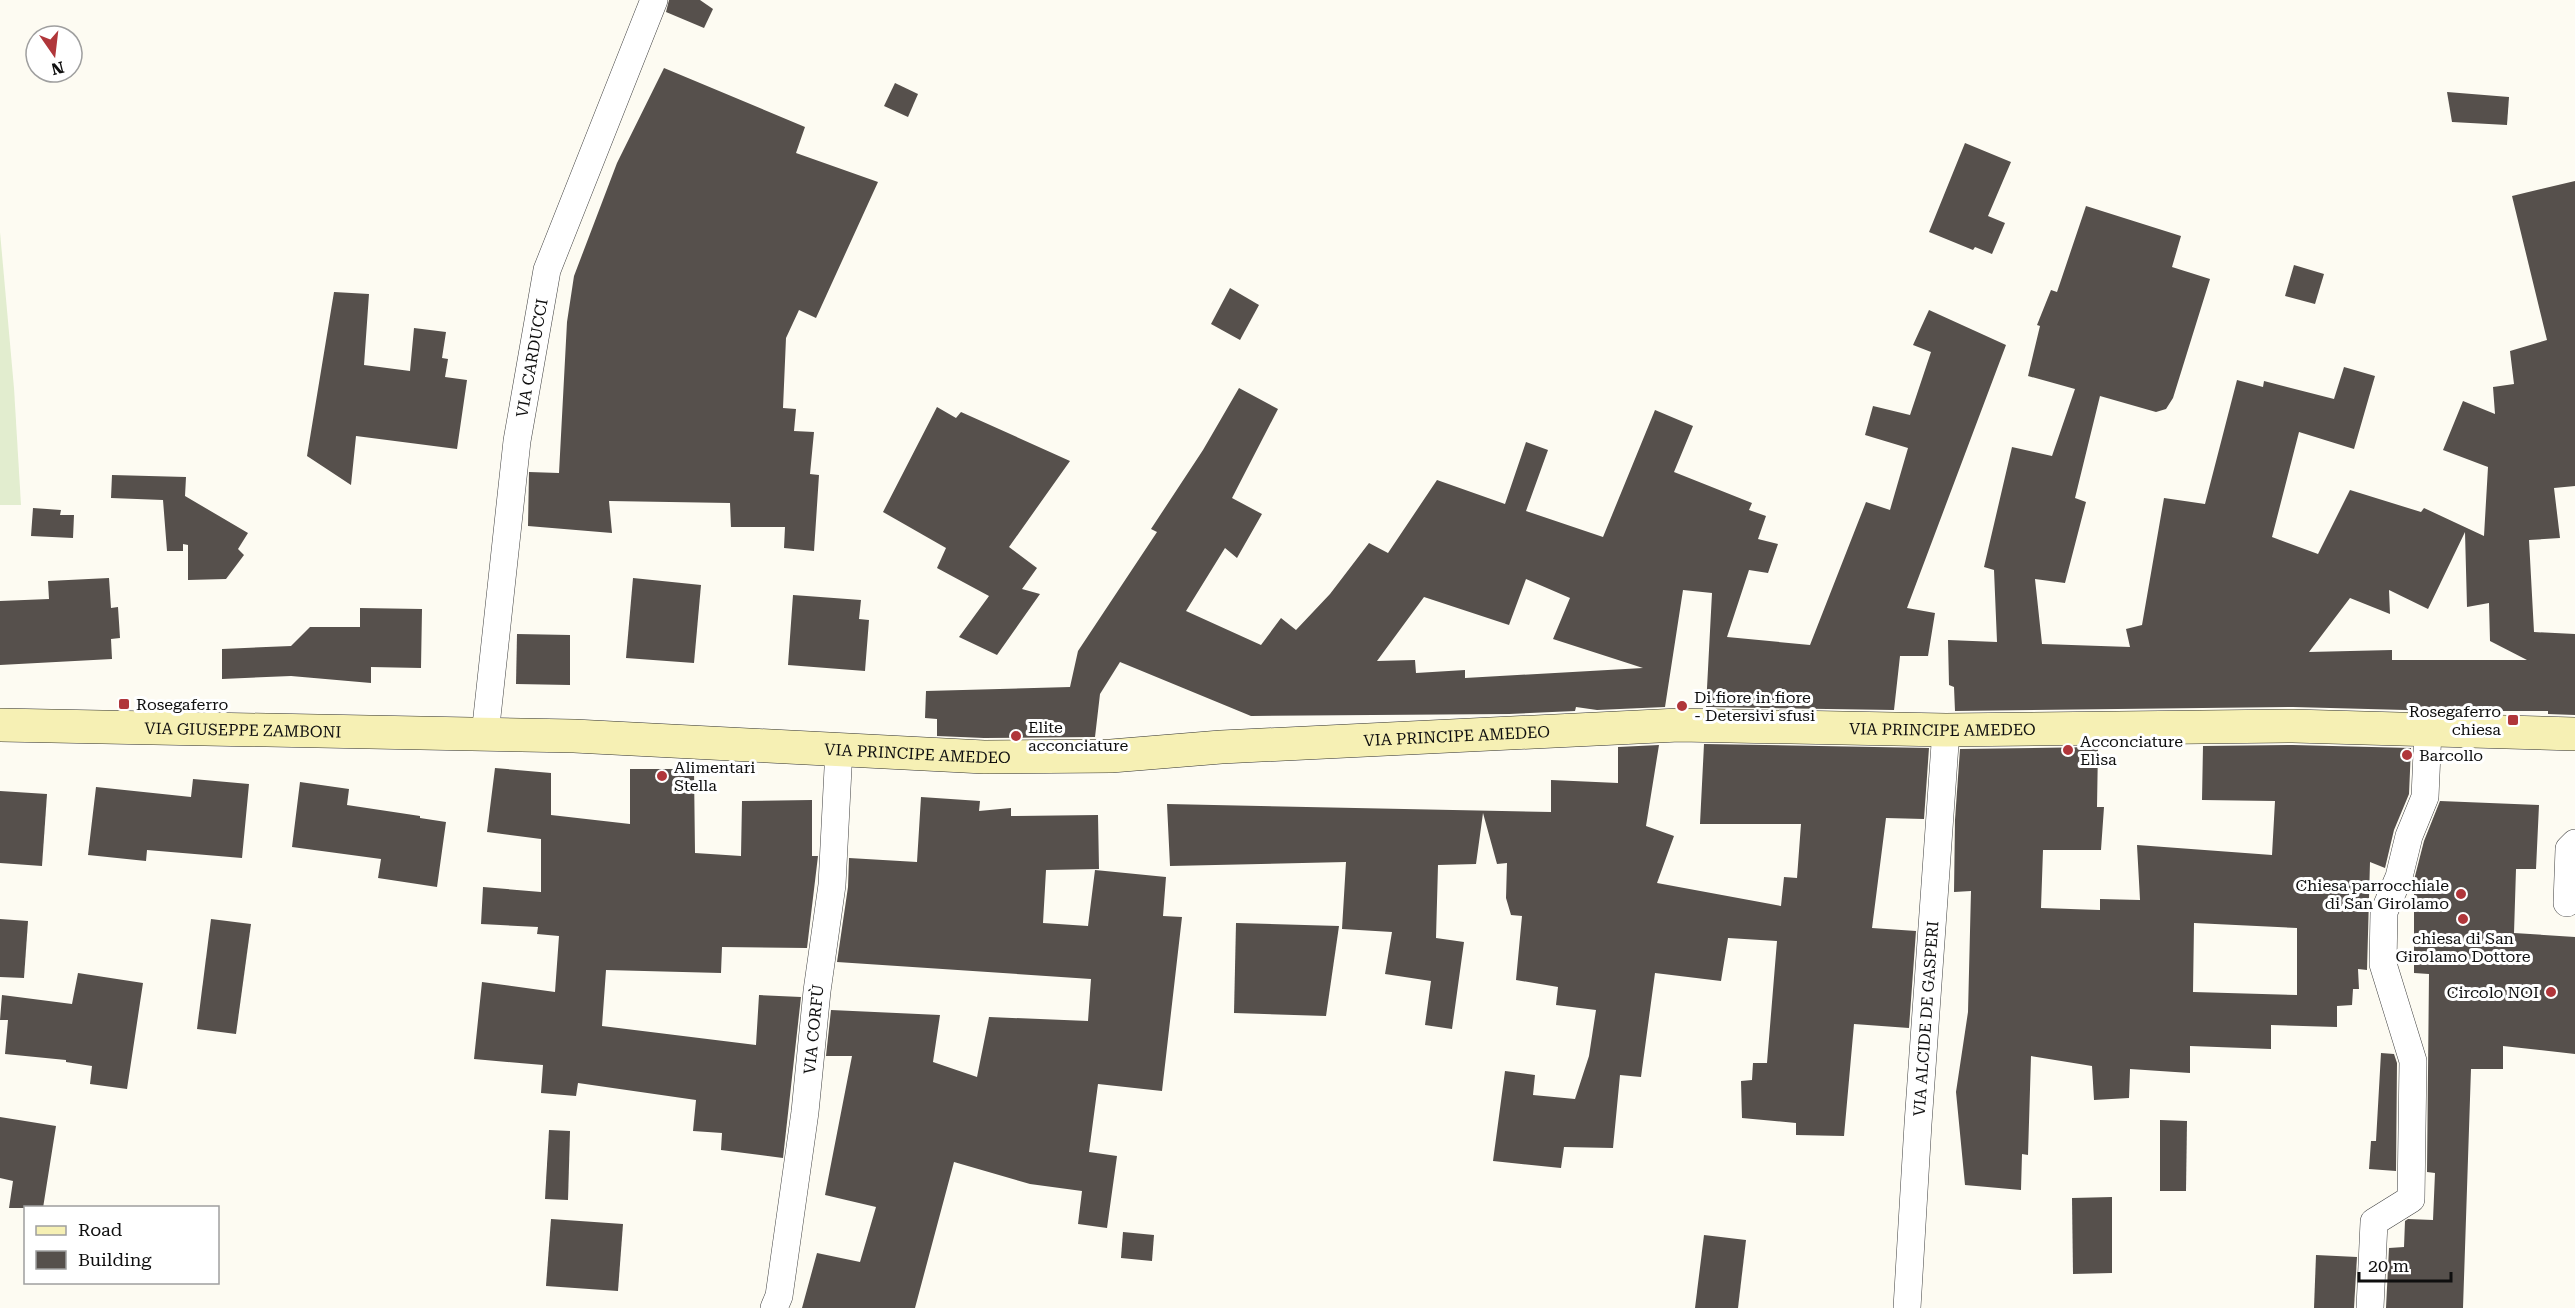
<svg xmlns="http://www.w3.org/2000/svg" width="2575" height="1308" font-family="'Roboto Serif',serif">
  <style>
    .pitch { fill: #e2edcf }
    .building { fill: #56504c; fill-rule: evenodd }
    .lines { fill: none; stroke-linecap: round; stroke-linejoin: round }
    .street-casing { stroke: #424242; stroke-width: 28 }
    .secondary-casing { stroke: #313131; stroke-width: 34 }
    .street { stroke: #fff; stroke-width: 27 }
    .secondary { stroke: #f6f0b4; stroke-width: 33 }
    .poi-dot { fill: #b0363a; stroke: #fff; stroke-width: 2 }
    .labels { text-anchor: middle; stroke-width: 6; stroke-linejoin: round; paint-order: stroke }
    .street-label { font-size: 16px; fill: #0f0f0f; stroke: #fff }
    .poi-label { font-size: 16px; fill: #0f0f0f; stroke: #fff; text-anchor: start }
  </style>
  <rect width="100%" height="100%" fill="#fdfbf2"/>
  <polygon class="pitch" points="0,232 14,388 21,505 0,505"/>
  <g class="building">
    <polygon points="669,0 700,0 713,9 704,28 666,12"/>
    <polygon points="664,68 805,127 796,153 878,182 816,318 799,310 786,338 783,408 796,409 794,431 814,432 810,474 819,475 814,551 784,548 785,527 731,527 730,503 609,501 612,533 528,526 529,472 559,473 567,322 574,276 617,163"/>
    <polygon points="895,83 918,94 908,117 884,106"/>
    <polygon points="2447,92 2509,97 2507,125 2452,122"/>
    <polygon points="1965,143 2011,162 1988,216 2005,223 1992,254 1975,247 1973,250 1929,232"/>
    <path d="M 2575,181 L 2575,486 L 2554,488 L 2560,538 L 2529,540 L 2534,632 L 2575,634 L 2575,715 L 2548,714 L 2548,711 L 2443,711 L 2293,707 L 1955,711 L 1954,687 L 1949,685 L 1948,640 L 1997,642 L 1994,570 L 1984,567 L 2012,447 L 2052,456 L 2075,389 L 2028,376 L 2040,326 L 2037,325 L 2051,290 L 2057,292 L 2086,206 L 2181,236 L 2172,267 L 2210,279 L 2173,398 L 2166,409 L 2156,412 L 2100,396 L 2075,498 L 2086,502 L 2065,583 L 2035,579 L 2042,644 L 2130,647 L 2126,629 L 2142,625 L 2164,498 L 2205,504 L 2237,380 L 2263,387 L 2264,381 L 2334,399 L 2344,367 L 2375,376 L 2354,449 L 2299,432 L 2272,537 L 2318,554 L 2350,490 L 2421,512 L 2424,508 L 2484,536 L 2488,467 L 2443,450 L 2463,401 L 2495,414 L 2493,387 L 2514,384 L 2510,351 L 2547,340 L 2512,196 ZM 2465,532 L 2467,607 L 2489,603 L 2490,641 L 2527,660 L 2392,660 L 2392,650 L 2309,652 L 2350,598 L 2390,614 L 2389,590 L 2428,609 Z"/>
    <polygon points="2294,265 2324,274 2315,304 2285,296"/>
    <polygon points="1230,288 1259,305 1240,340 1211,324"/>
    <polygon points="334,292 369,294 364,365 410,371 414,328 446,332 442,358 448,359 445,377 467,380 457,449 356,436 351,485 307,456"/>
    <path d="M 1929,310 L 2006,345 L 1907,608 L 1935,613 L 1928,656 L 1900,656 L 1894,710 L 1706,707 L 1712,593 L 1683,590 L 1665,707 L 1597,710 L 1576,707 L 1575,711 L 1509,714 L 1251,716 L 1120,662 L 1100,694 L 1095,737 L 984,738 L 937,736 L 937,719 L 925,718 L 926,691 L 1070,687 L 1078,651 L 1157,532 L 1151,529 L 1203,450 L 1239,388 L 1278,409 L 1232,498 L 1262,514 L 1237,558 L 1225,548 L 1186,611 L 1261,645 L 1281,618 L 1296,630 L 1330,594 L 1369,543 L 1388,553 L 1437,480 L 1505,504 L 1526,442 L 1548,450 L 1526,511 L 1603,537 L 1655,410 L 1693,426 L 1674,472 L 1752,503 L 1749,510 L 1766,516 L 1758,539 L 1778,544 L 1768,573 L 1749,570 L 1727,637 L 1810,645 L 1866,502 L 1890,510 L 1908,448 L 1865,435 L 1873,406 L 1910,415 L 1931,352 L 1913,345 ZM 1526,579 L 1570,598 L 1553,639 L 1643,668 L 1465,678 L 1465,670 L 1416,673 L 1415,660 L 1377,661 L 1424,597 L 1509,625 Z"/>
    <polygon points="937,407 956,418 961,412 1070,461 1009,547 1037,568 1022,589 1040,594 997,655 959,637 989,596 937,568 946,548 883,512"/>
    <polygon points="112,475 186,477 185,496 248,533 238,549 244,555 226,579 188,580 188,545 183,544 183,551 167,551 163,500 111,498"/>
    <polygon points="33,508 61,510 60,515 74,515 73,538 31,536"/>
    <polygon points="109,578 111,608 118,607 120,638 111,639 112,659 0,665 0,601 49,599 48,581"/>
    <polygon points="633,578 701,585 694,663 626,658"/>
    <polygon points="793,595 861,600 859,619 869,620 865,671 788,665"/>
    <polygon points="360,608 422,609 421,668 371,667 371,683 291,676 222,679 222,649 291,646 310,627 360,627"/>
    <polygon points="517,634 570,635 570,685 516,684"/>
    <polygon points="1704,744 1929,748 1924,819 1886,818 1872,928 1916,931 1909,1028 1854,1024 1844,1136 1796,1135 1796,1123 1742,1118 1741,1081 1752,1080 1753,1063 1767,1063 1777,941 1728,938 1721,981 1655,973 1641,1077 1620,1075 1613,1148 1564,1147 1561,1168 1493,1161 1505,1071 1535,1075 1533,1095 1575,1099 1589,1056 1596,1010 1556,1005 1558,987 1516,980 1522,916 1511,915 1506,898 1507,863 1497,864 1483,813 1476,864 1438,865 1436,938 1464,942 1452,1029 1425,1025 1431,981 1385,974 1392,932 1342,929 1346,862 1170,866 1167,804 1551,812 1551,780 1618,783 1618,747 1659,745 1646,826 1674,836 1657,883 1781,906 1784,877 1797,878 1801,824 1700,824"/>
    <path d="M 2293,745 L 2411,748 L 2409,794 L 2394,830 L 2385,868 L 2370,862 L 2367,970 L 2358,969 L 2359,989 L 2353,989 L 2352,1005 L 2337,1006 L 2337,1027 L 2271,1025 L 2271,1049 L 2190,1046 L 2190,1073 L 2130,1069 L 2129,1098 L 2094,1100 L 2092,1066 L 2031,1056 L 2028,1155 L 2022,1154 L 2021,1190 L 1965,1185 L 1956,1092 L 1968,1012 L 1971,891 L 1954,892 L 1955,820 L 1960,749 L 2098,747 L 2097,807 L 2104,807 L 2101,850 L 2043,850 L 2041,908 L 2100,910 L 2100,899 L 2140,900 L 2137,845 L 2272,855 L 2275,801 L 2202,800 L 2203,746 ZM 2194,923 L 2297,928 L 2297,995 L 2193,992 Z"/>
    <polygon points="495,768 551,773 551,815 630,824 630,769 694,769 695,853 741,856 742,801 812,800 812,856 818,856 807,948 722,947 721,973 606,970 602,1026 756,1045 759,995 801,997 783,1158 721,1150 722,1133 693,1131 696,1100 578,1083 576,1096 541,1093 543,1065 474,1059 482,982 555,992 559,936 537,934 538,927 481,924 483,887 541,892 541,839 487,832"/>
    <polygon points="193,779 249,784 242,858 147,850 146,861 88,855 96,787 191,797"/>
    <polygon points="300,782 349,789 347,805 420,816 420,818 446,822 437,887 378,878 381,859 292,847"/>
    <polygon points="0,791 47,794 42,866 0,863"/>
    <polygon points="921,797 980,801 979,811 1011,808 1011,816 1098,815 1099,869 1046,870 1043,923 1088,926 1095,870 1166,877 1163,916 1182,917 1162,1091 1098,1084 1089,1152 1117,1156 1107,1228 1078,1224 1082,1191 1030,1184 954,1162 915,1308 802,1308 817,1253 860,1262 876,1207 825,1195 852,1056 826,1056 831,1010 940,1015 933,1062 977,1077 989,1017 1088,1021 1091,979 837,962 848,887 849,858 917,862"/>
    <polygon points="2440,801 2539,805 2536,869 2516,869 2514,933 2575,937 2575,1054 2503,1046 2503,1069 2471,1069 2463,1308 2386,1308 2389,1248 2404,1247 2405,1221 2408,1219 2433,1220 2435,1173 2427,1172 2429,974 2414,973 2414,880 2424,841"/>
    <polygon points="0,919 28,921 24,978 0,977"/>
    <polygon points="211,919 251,924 236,1034 197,1029"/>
    <polygon points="1236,923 1339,926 1326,1016 1234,1013"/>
    <polygon points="78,973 143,983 127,1089 90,1084 92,1066 66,1062 66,1060 5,1054 8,1020 0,1020 2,995 72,1004"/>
    <polygon points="2381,1053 2394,1054 2397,1063 2396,1171 2369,1169 2371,1141 2376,1141"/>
    <polygon points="0,1117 56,1126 43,1208 9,1208 13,1181 0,1178"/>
    <polygon points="2160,1120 2187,1121 2186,1191 2160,1191"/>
    <polygon points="549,1130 570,1131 568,1200 545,1199"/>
    <polygon points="2112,1197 2112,1273 2073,1274 2072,1198"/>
    <polygon points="551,1219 623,1224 618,1291 546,1286"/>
    <polygon points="1123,1232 1154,1235 1152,1261 1121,1258"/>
    <polygon points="1704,1235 1746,1240 1738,1308 1695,1308"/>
    <polygon points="2316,1255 2357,1257 2354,1308 2314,1308"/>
  </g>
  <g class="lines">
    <defs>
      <g id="street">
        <path id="s1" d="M 485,735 L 517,441 L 547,270 L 654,0"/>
        <polyline points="2567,903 2569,849 2575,843"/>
        <path id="s2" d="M 774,1308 L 779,1296 L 805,1112 L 817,991 L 832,885 L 839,749"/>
        <path id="s3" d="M 1907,1308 L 1918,1124 L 1946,730"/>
        <polyline points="2370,1308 2374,1222 2411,1199 2413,1061 2383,964 2384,912 2399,877 2409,836 2425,797 2428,730"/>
      </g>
      <g id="secondary">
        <path id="s4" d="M 0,725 L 574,736 L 984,757 L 1111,756 L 1221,747 L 1679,725 L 1946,730 L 2293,726 L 2575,734"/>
      </g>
    </defs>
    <use href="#street" class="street-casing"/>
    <use href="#secondary" class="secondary-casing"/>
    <use href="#street" class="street"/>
    <use href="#secondary" class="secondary"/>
  </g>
  <g class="poi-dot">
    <rect x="118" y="698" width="12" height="12" rx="3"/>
    <circle cx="1682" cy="706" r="6"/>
    <rect x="2507" y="714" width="12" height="12" rx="3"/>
    <circle cx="1016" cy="736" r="6"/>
    <circle cx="2068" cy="750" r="6"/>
    <circle cx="2407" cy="755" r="6"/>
    <circle cx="662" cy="776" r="6"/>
    <circle cx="2461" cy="894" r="6"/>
    <circle cx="2463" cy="919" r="6"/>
    <circle cx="2551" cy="992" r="6"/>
  </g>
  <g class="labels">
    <g class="street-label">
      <text dy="6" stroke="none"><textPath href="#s1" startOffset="380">VIA CARDUCCI</textPath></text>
      <text dy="6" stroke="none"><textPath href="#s4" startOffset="1944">VIA PRINCIPE AMEDEO</textPath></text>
      <text dy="6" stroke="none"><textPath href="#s4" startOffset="243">VIA GIUSEPPE ZAMBONI</textPath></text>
      <text dy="6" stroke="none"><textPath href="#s4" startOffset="1458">VIA PRINCIPE AMEDEO</textPath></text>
      <text dy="6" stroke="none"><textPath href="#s4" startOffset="918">VIA PRINCIPE AMEDEO</textPath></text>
      <text dy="6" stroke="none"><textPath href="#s3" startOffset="290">VIA ALCIDE DE GASPERI</textPath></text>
      <text dy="6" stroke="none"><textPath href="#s2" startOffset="282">VIA CORFÙ</textPath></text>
    </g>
    <g class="poi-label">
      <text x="1694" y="703">Di fiore in fiore<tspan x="1694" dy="18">- Detersivi sfusi</tspan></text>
      <text x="136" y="710">Rosegaferro</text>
      <text x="2501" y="717" text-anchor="end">Rosegaferro<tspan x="2501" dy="18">chiesa</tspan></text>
      <text x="1028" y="733">Elite<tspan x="1028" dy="18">acconciature</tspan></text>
      <text x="2080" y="747">Acconciature<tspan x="2080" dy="18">Elisa</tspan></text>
      <text x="2419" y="761">Barcollo</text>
      <text x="674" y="773">Alimentari<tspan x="674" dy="18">Stella</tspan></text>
      <text x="2449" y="891" text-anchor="end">Chiesa parrocchiale<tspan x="2449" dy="18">di San Girolamo</tspan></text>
      <text x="2463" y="944" text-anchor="middle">chiesa di San<tspan x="2463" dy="18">Girolamo Dottore</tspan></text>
      <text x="2539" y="998" text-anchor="end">Circolo NOI</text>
    </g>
  </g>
  <rect x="24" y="1206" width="195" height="78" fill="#ffffff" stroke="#9f9f9f" stroke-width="1.5"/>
  <rect x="36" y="1226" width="30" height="9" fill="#f6f0b4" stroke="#9f9f9f" stroke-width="1.5"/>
  <text x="78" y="1236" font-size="18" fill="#0f0f0f">Road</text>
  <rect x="36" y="1251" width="30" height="18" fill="#56504c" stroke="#9f9f9f" stroke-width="1.5"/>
  <text x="78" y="1266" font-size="18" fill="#0f0f0f">Building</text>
  <g transform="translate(54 54) rotate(166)"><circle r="28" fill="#ffffff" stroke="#9f9f9f" stroke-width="1.5"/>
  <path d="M0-4.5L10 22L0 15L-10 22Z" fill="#b0363a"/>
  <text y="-9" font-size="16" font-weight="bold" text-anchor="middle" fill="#0f0f0f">N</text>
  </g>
  <path d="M2359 1272v9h92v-9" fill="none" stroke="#0f0f0f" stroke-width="3"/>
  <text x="2368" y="1272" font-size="18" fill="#0f0f0f" stroke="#ffffff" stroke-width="4.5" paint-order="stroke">20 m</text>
</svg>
